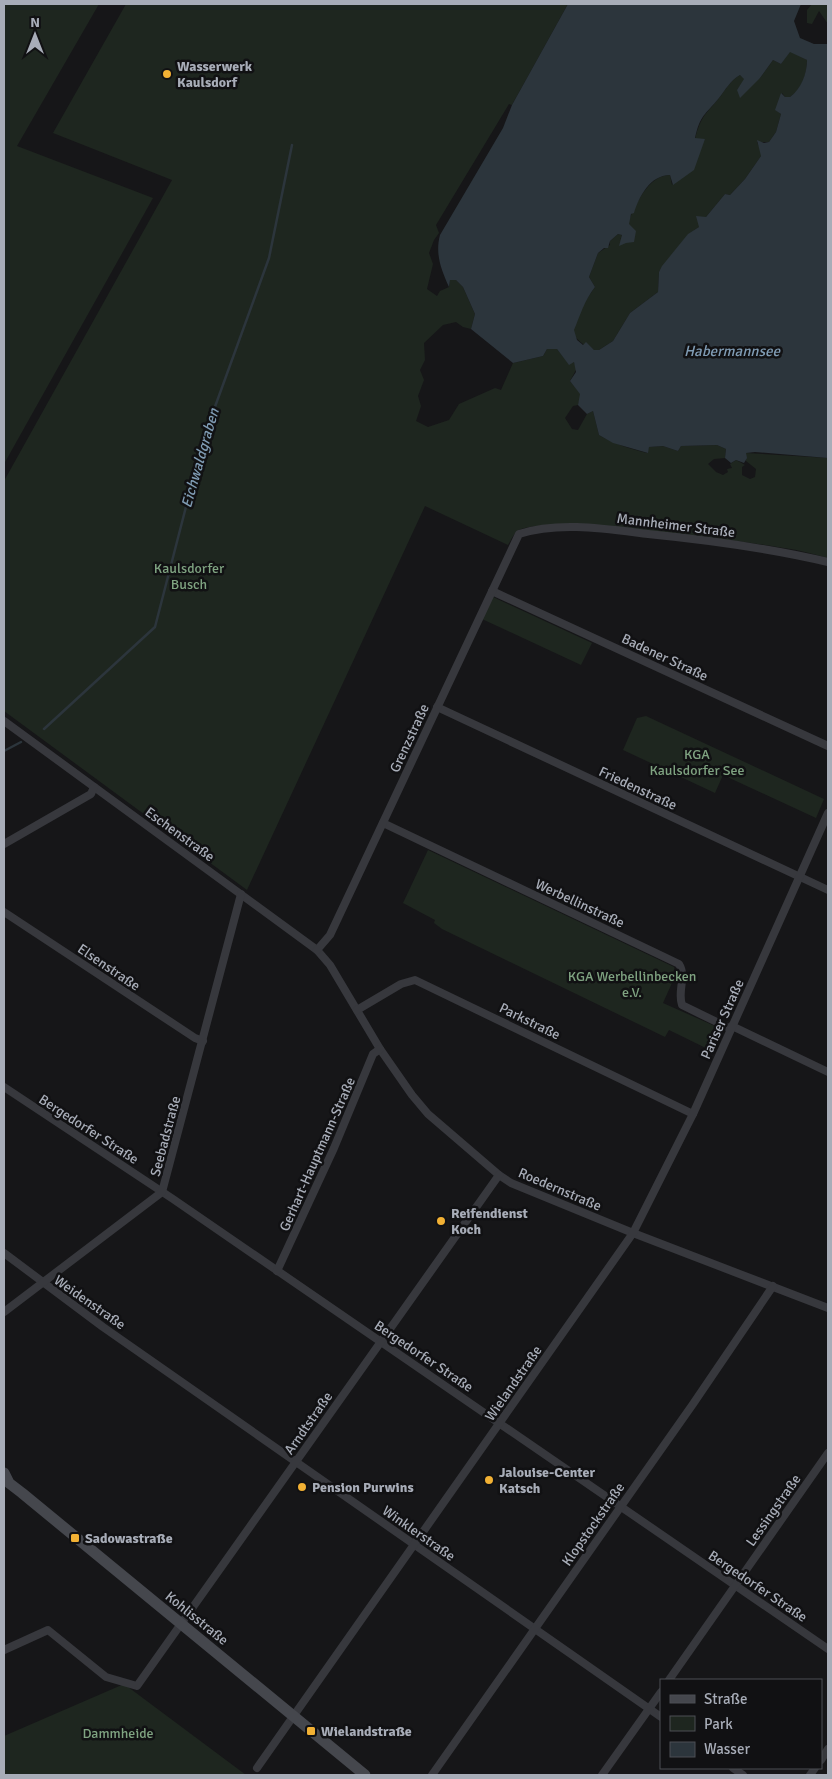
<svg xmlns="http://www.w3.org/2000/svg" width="832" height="1779" font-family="Signika,sans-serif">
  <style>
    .green { fill: #1e261f }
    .water { fill: #2c353c; fill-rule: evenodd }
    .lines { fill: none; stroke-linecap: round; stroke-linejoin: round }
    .stream { stroke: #2c353c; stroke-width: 2.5 }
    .street { stroke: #37383d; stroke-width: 8 }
    .secondary { stroke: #45474d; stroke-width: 11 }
    .poi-dot { fill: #f2b134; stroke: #111113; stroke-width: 2 }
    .labels { text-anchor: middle; stroke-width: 5; stroke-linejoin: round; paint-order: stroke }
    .poi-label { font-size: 14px; font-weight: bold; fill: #a8adb8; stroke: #111113; text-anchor: start }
    .street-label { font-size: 14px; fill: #a8adb8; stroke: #111113 }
    .park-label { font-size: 14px; fill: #7fa381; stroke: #111113 }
    .water-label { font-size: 15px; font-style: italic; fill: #7f9bb3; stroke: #111113 }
  </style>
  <rect width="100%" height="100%" fill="#161618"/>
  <g class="green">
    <polygon points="4,4 99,4 17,146 153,198 4,464"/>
    <path d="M 126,4 L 568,4 L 512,105 L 509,104 L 436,225 L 439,233 L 434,240 L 429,253 L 433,264 L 427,289 L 437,296 L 440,291 L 449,287 L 450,280 L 456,280 L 463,287 L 475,314 L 471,329 L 463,327 L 456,322 L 443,325 L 424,343 L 425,360 L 420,370 L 424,380 L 418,396 L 421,406 L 416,421 L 428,427 L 449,420 L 459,404 L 495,388 L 501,390 L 513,363 L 543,356 L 547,349 L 557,349 L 569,364 L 573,361 L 577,368 L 570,381 L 581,394 L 578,405 L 573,406 L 565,418 L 572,429 L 578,430 L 587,414 L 593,411 L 599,435 C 614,444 631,449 647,453 L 649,447 L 663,446 L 678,451 L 681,446 L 717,445 L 726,449 L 725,458 L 714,459 L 708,464 L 716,472 L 723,475 L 728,472 L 727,469 L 732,468 L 730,464 L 736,460 L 745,465 L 742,467 L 742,475 L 750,479 L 755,477 L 756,469 L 746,461 L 746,453 L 828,458 L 828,558 C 813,554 799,550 784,548 C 747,541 543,515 519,530 C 514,533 511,540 508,545 L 425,506 L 247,890 L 4,711 L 4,481 L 172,180 L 53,133 Z"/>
    <polygon points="812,4 828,4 828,24 819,11 812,24 807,23 807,10"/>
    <path d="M 790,51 L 807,60 C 807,74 802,89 790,97 L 785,97 L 782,93 L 776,110 L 781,114 L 776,132 L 769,142 L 757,142 L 762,153 L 761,156 L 745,179 L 730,195 L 725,194 L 706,217 L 702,217 L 699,227 L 689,234 L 659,272 L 658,292 L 630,313 L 613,341 L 599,350 L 594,350 L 586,343 L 584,345 C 580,341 574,338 574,332 C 573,321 588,296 595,287 L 589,277 L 598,253 L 610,245 L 610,241 L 618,234 L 622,235 L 619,242 C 630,222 642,175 670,175 L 672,185 L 705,139 L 695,139 C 701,116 705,115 719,98 C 726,89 730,81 740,75 L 745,79 L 737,90 L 760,78 L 773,60 L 781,64 Z"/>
    <polygon points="493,597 592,643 581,665 482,619"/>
    <polygon points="646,716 824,799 816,818 723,775 715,793 623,750 637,718"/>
    <polygon points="428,850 674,967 676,974 663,1003 717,1027 719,1035 712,1051 669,1030 665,1037 442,929 434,923 435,920 403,903"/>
    <polygon points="124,1684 246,1775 4,1775 4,1736"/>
  </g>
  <path class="water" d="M 568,4 L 801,4 L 794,21 L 800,38 L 814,44 L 828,44 L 828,458 L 755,452 L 746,453 L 747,458 L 744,463 L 736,460 L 731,463 L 725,458 L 726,449 L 717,445 L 681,446 L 678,451 L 663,446 L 649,447 L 648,453 L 613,443 L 599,435 L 593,411 L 587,414 L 578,405 L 580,394 L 570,381 L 576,372 L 574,362 L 569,365 L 557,349 L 547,349 L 543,356 L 513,363 L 471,329 L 475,314 L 463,287 L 456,280 L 450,280 L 449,287 C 441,269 435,254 440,235 L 503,128 L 512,105 ZM 790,52 L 807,60 C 807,74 801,89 790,97 L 785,97 L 781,93 L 775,110 L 781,114 L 776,132 L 769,142 L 764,143 L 757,140 L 761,156 L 745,179 L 730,195 L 725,194 L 706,217 L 696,216 L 699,227 L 688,234 L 662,266 L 659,272 L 658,292 L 630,313 L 613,341 L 599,350 L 594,350 L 586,342 L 583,345 L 577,340 L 574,330 C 580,316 584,301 595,287 L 589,277 L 598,253 L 604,248 L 608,248 L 610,241 L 618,234 L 622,235 L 619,246 L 626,243 L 634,242 L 636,231 L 629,224 L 631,214 L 634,213 C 639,197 650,175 670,175 L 673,185 L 694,170 L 705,139 L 695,138 C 700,115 705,115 719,98 C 726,89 730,81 740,75 L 744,79 L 737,90 L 740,98 L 760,78 L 773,60 L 781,64 Z"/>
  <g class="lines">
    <g class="stream">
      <polyline points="44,729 155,627 204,437 269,258 292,145"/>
      <polyline points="4,751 21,742"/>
    </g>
    <g class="street">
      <polyline points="492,591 828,746"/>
      <polyline points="437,707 828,890"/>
      <polyline points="4,721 317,950 330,965 380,1049 412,1095 428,1114 499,1175 511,1183 633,1233 828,1308"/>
      <path d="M 383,823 L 679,964 C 687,977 677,991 682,1005 L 731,1029"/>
      <polyline points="4,844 91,794 94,787"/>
      <polyline points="4,912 195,1038 203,1041"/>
      <path d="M 317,950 L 330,935 L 519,534 C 559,521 607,529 648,534 C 708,540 769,548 828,562"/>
      <polyline points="357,1010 401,984 415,980 693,1114"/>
      <polyline points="732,1026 828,1072"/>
      <polyline points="4,1087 173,1199 828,1649"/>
      <polyline points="4,1253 103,1327 661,1717"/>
      <polyline points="277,1271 334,1148 373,1054 380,1049"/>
      <polyline points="4,1312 162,1192 241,894"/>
      <polyline points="4,1650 48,1630 106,1677 137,1686 499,1175"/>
      <polyline points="669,1680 828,1453"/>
      <polyline points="821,1760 828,1749"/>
      <polyline points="257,1768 633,1233 693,1114 828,813"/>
      <polyline points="733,1768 743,1775"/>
      <polyline points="432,1775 693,1404 773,1286"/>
      <polyline points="602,1775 661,1692"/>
      <polyline points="810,1775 815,1768"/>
    </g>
    <polyline class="secondary" points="4,1473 9,1483 22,1493 365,1775"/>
  </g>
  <g class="poi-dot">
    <circle cx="167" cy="74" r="5"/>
    <circle cx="441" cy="1221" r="5"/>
    <circle cx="489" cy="1480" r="5"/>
    <circle cx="302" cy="1487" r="5"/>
    <rect x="70" y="1533" width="10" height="10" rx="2.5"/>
    <rect x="306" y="1726" width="10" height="10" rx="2.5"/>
  </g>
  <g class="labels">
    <g class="poi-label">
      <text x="177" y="71">Wasserwerk<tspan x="177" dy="16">Kaulsdorf</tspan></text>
      <text x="451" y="1218">Reifendienst<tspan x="451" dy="16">Koch</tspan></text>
      <text x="499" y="1477">Jalouise-Center<tspan x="499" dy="16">Katsch</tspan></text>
      <text x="312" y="1492">Pension Purwins</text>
      <text x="85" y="1543">Sadowastraße</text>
      <text x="321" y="1736">Wielandstraße</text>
    </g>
    <g class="street-label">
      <text transform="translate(676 525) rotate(7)" y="5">Mannheimer Straße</text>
      <text transform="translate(665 657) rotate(25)" y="5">Badener Straße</text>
      <text transform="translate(409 738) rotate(-65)" y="5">Grenzstraße</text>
      <text transform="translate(638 788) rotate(25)" y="5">Friedenstraße</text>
      <text transform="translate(180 834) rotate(36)" y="5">Eschenstraße</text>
      <text transform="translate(580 903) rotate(25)" y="5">Werbellinstraße</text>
      <text transform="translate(109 967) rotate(34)" y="5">Elsenstraße</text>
      <text transform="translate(722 1019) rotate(-66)" y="5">Pariser Straße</text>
      <text transform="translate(530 1021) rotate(26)" y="5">Parkstraße</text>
      <text transform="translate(89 1129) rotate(33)" y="5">Bergedorfer Straße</text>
      <text transform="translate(165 1136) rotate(-75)" y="5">Seebadstraße</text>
      <text transform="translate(317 1154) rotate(-66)" y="5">Gerhart-Hauptmann-Straße</text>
      <text transform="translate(560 1189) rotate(23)" y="5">Roedernstraße</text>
      <text transform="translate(90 1302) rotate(35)" y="5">Weidenstraße</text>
      <text transform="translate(424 1356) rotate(34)" y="5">Bergedorfer Straße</text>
      <text transform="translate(513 1383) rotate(-55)" y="5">Wielandstraße</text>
      <text transform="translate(308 1423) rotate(-55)" y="5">Arndtstraße</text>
      <text transform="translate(773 1510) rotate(-55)" y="5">Lessingstraße</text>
      <text transform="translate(593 1524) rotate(-55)" y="5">Klopstockstraße</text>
      <text transform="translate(419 1533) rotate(35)" y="5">Winklerstraße</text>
      <text transform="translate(758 1586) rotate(34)" y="5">Bergedorfer Straße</text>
      <text transform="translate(197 1618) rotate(39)" y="5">Kohlisstraße</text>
    </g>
    <g class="park-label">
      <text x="189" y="573">Kaulsdorfer<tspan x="189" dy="16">Busch</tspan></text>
      <text x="697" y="759">KGA<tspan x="697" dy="16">Kaulsdorfer See</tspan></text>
      <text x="632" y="981">KGA Werbellinbecken<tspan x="632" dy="16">e.V.</tspan></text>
      <text x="118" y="1738">Dammheide</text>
    </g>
    <g class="water-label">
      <text x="732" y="356">Habermannsee</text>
      <text transform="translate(200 458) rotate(-74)" y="5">Eichwaldgraben</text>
    </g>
  </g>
  <rect width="832" height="1779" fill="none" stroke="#a8adb8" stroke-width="10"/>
  <rect x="660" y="1679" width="162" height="90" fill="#111113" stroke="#4d4f55"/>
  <rect x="670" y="1695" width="25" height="8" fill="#45474d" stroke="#4d4f55"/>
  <text x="704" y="1704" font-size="15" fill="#a8adb8">Straße</text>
  <rect x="670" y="1716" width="25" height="15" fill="#1e261f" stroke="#4d4f55"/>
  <text x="704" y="1729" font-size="15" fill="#a8adb8">Park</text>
  <rect x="670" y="1742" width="25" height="15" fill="#2c353c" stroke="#4d4f55"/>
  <text x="704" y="1754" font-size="15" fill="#a8adb8">Wasser</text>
  <g transform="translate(35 35)" stroke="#111113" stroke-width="4" paint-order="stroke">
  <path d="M0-4L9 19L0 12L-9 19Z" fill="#a8adb8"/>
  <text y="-8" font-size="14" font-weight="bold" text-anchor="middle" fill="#a8adb8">N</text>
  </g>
</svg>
